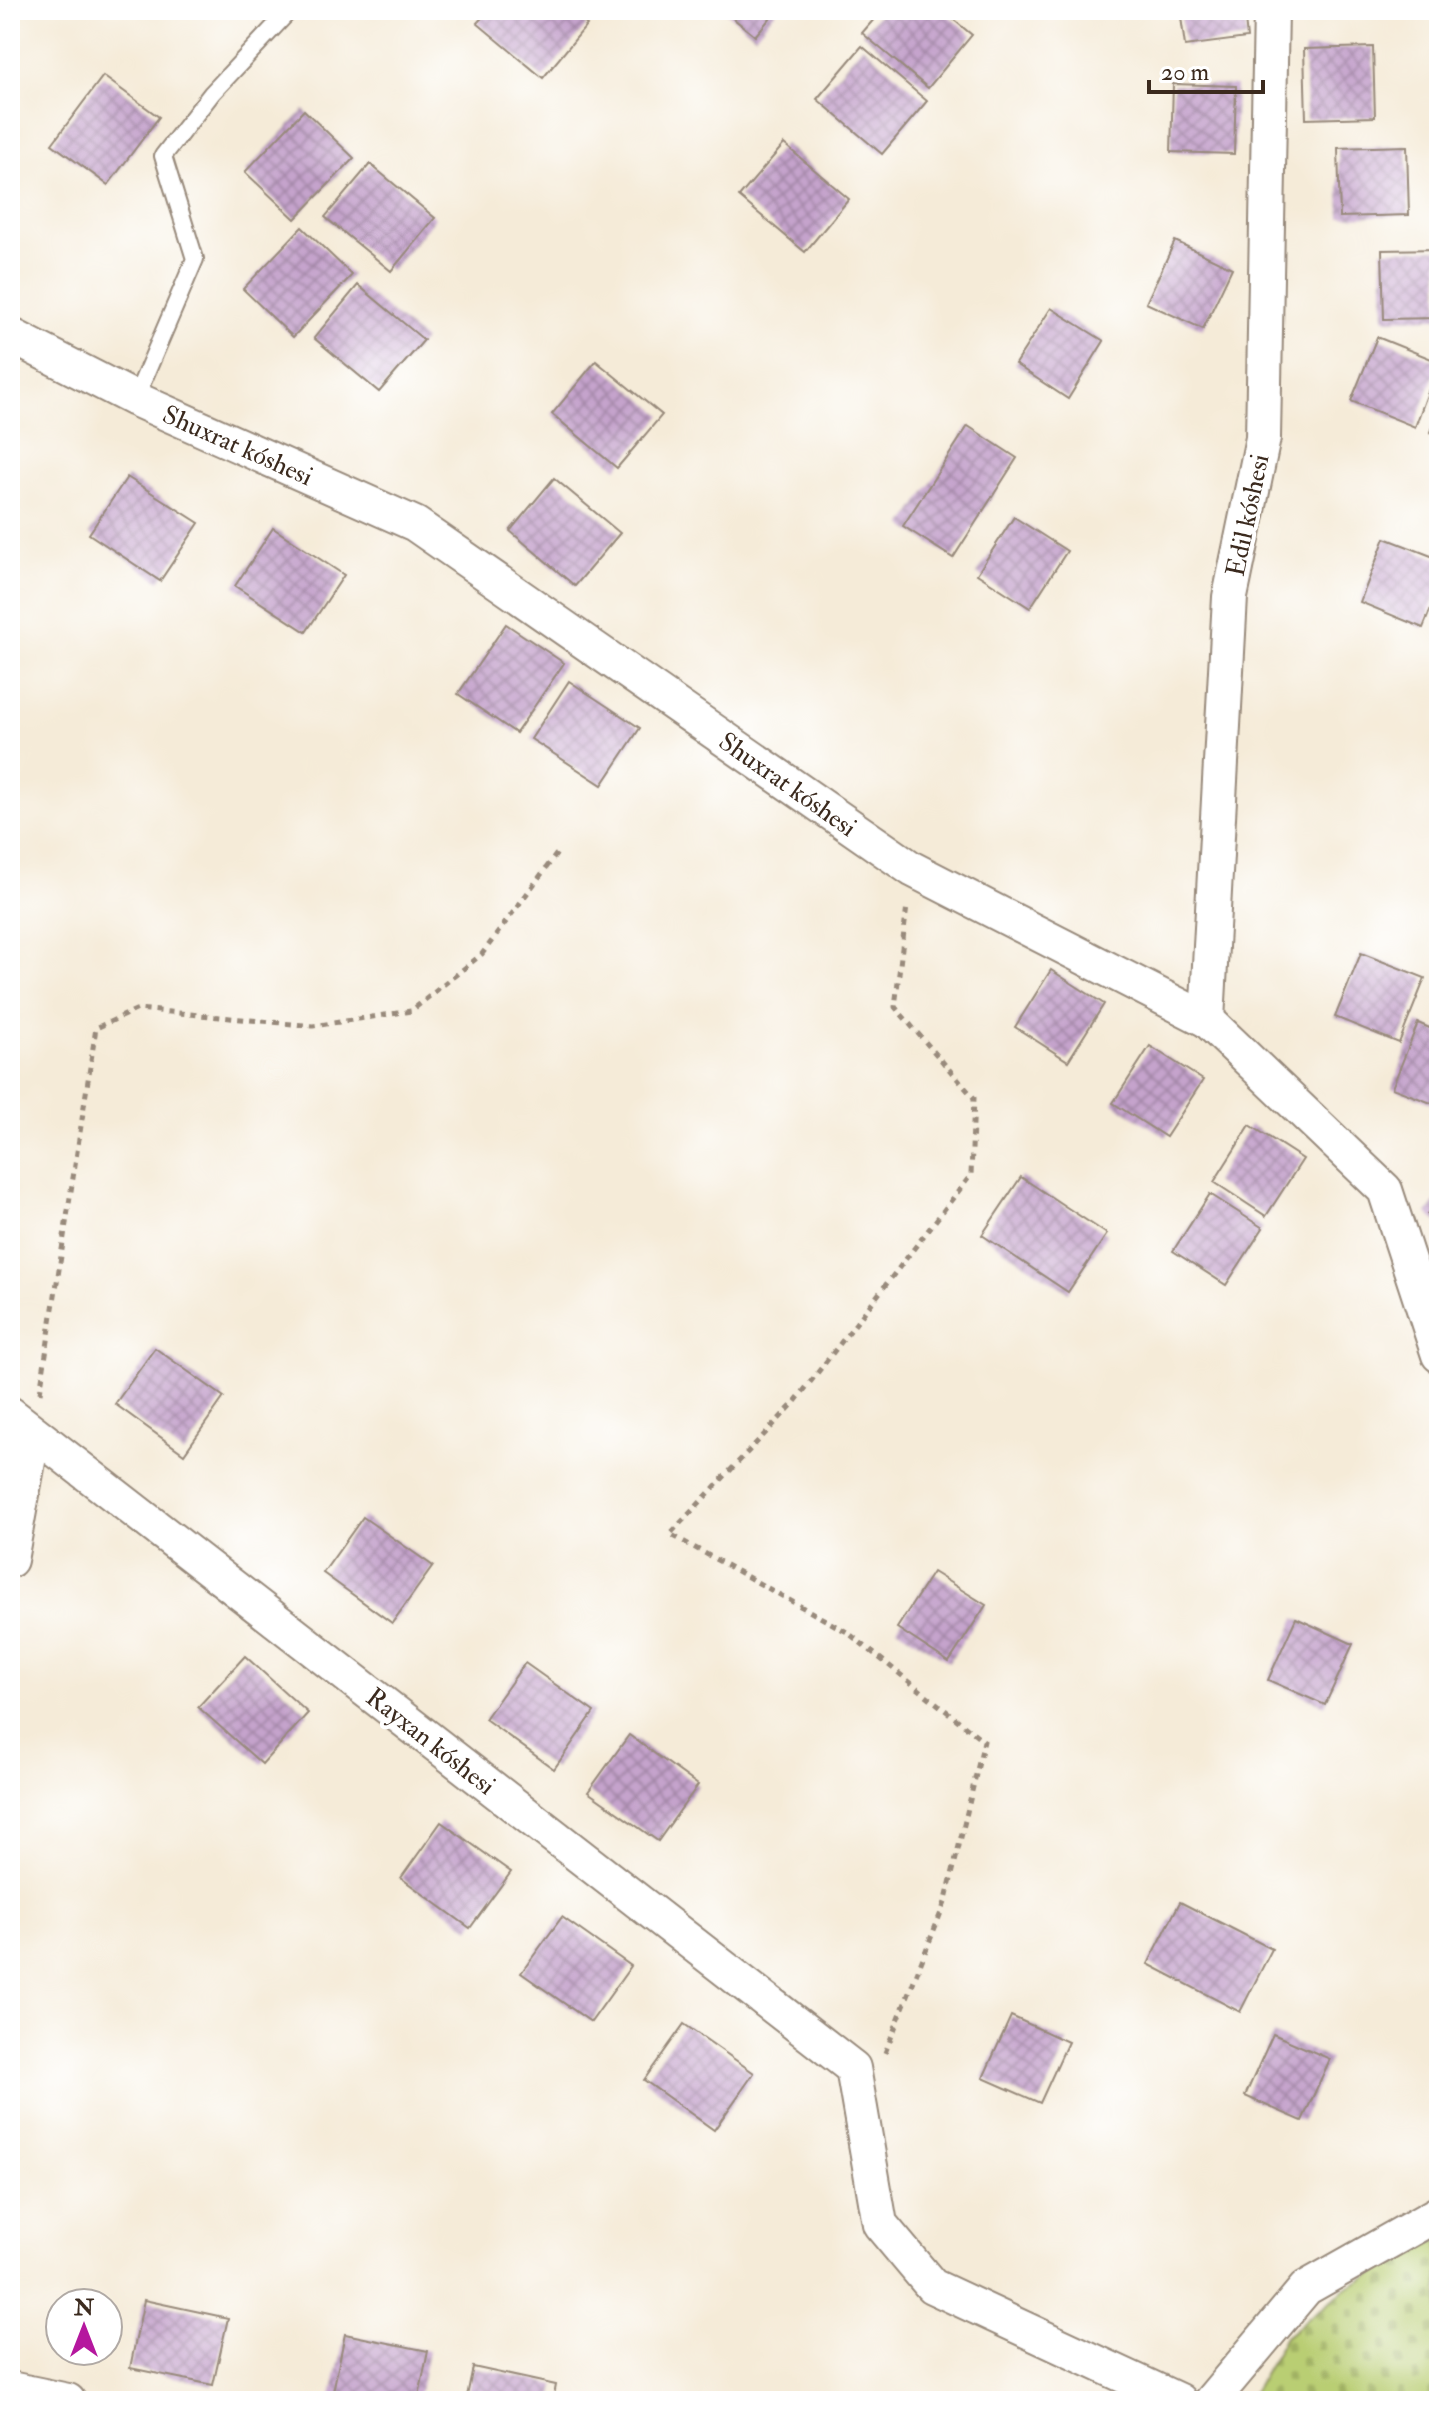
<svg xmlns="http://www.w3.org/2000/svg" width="1449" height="2411" font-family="'IM FELL Double Pica',serif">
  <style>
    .cemetery { fill: url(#cemetery-stones); stroke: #7a7c48; stroke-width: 2 }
    .building { fill: url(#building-cross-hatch) }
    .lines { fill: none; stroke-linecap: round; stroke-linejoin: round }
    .service-casing { stroke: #988a7b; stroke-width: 20 }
    .minor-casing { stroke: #988a7b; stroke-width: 38 }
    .path { stroke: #988a7b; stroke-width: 5; stroke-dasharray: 6 6; stroke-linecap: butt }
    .service { stroke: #fff; stroke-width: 16 }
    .minor { stroke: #fff; stroke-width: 34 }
    .labels { text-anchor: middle; stroke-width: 8; stroke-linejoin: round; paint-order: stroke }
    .street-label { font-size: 26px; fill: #3b2a1e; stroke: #fff }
  </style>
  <defs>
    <pattern id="cemetery-stones" width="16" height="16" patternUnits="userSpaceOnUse" patternTransform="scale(2)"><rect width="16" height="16" fill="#b9ce73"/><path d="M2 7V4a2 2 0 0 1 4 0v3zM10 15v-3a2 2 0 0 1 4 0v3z" fill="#a0b163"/></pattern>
    <pattern id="building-cross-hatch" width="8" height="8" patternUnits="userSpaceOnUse" patternTransform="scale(2)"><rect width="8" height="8" fill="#c5a3cc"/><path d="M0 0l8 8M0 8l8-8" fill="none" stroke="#a185a5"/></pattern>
  </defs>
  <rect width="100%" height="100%" fill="#fff"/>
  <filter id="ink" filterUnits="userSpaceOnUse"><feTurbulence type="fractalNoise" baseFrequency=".0125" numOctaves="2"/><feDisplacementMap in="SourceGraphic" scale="16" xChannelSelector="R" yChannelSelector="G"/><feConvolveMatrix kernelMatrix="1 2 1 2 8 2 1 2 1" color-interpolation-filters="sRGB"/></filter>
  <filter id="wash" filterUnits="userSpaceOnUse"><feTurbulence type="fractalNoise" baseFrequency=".006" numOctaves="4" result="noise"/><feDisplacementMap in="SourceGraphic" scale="32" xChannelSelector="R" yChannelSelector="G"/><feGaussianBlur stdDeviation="1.8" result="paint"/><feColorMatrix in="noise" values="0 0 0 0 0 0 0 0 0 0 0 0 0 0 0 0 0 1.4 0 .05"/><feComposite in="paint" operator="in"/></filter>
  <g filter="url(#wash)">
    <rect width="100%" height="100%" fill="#f5ebd8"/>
    <polygon class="cemetery" points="1439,2239 1439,2401 1248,2401 1285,2337 1346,2288"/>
    <g id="blocks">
      <g class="building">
        <polygon points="489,10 569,10 587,25 543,78 477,23"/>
        <polygon points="723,10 777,10 755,36"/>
        <polygon points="882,10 942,10 972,35 928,88 862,33"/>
        <polygon points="1180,10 1244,10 1247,38 1185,46"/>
        <polygon points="862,46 927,101 882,154 817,99"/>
        <polygon points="1373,47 1375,117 1306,119 1304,49"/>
        <polygon points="103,76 159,117 108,185 52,144"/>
        <polygon points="1173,84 1236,86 1234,154 1171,152"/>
        <polygon points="304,110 354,158 295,219 245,172"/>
        <polygon points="784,144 849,199 805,252 739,197"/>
        <polygon points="1407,146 1409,215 1340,217 1338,148"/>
        <polygon points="370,164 435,218 391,271 325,217"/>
        <polygon points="302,227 352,275 293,337 243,289"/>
        <polygon points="1175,241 1232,268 1203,329 1146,303"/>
        <polygon points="1439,249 1439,318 1384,319 1382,250"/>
        <polygon points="358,285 424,340 379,392 314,338"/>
        <polygon points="1051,308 1104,341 1068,399 1015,364"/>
        <polygon points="1377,337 1439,362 1415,427 1351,401"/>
        <polygon points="596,361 662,415 617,468 552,414"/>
        <polygon points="1439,410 1439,436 1430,432"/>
        <polygon points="968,426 1017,458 953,558 903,526"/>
        <polygon points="127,477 199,523 160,581 89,534"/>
        <polygon points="554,478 620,533 575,586 510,531"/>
        <polygon points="1014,517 1067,551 1030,608 977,574"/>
        <polygon points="273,528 344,575 306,632 235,586"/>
        <polygon points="1385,538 1439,559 1439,588 1423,628 1360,602"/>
        <polygon points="506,624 564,663 516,733 458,694"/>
        <polygon points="569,681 640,728 602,785 531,739"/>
        <polygon points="1361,953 1425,978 1399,1043 1335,1017"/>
        <polygon points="1051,970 1104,1004 1068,1061 1015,1027"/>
        <polygon points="1418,1023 1439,1032 1439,1106 1392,1088"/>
        <polygon points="1150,1046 1203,1080 1166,1137 1113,1103"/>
        <polygon points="1250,1125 1303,1159 1266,1216 1214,1182"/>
        <polygon points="1021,1177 1107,1234 1068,1292 982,1235"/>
        <polygon points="1210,1194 1263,1228 1226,1285 1173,1251"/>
        <polygon points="1439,1197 1439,1223 1427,1214"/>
        <polygon points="155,1348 224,1397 184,1454 115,1404"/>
        <polygon points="363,1517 433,1566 392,1623 323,1573"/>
        <polygon points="933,1572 986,1605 949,1662 897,1628"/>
        <polygon points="1296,1618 1353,1644 1325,1705 1268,1680"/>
        <polygon points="245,1656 308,1713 262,1764 198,1707"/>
        <polygon points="525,1663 594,1712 554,1769 485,1719"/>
        <polygon points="629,1735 698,1785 658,1841 588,1792"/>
        <polygon points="441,1822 511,1872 470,1928 401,1878"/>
        <polygon points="1180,1902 1272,1949 1240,2012 1148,1964"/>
        <polygon points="562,1917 631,1966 591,2022 521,1973"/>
        <polygon points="1011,2016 1068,2042 1040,2103 983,2078"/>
        <polygon points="684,2024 754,2073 714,2130 644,2080"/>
        <polygon points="1273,2034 1330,2059 1302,2121 1245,2096"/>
        <polygon points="144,2300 228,2318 213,2385 130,2368"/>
        <polygon points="345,2334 428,2351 418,2401 331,2401"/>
        <polygon points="473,2367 556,2385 553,2401 466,2401"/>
      </g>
    </g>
  </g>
  <g filter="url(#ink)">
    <use href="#blocks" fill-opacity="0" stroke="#988a7b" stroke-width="2"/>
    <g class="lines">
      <defs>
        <polyline id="service" points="135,399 195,259 163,156 212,93 290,10"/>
        <g id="minor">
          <polyline points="10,335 135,399 415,524 912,869 1207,1020 1385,1190 1439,1355"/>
          <polyline points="1207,1020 1230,597 1263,438 1271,10"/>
          <polyline points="10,1414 853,2068 880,2224 932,2286 1179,2401"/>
          <polyline points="10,1560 33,1434"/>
          <polyline points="10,2389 68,2401"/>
          <polyline points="1211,2401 1306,2288 1439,2213"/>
        </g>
      </defs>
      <use href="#service" class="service-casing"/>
      <use href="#minor" class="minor-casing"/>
      <g class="path">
        <polyline points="40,1393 96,1028 138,1009 313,1026 411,1011 482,954 558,852"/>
        <polyline points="885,2053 946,1900 984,1741 847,1632 670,1534 794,1403 971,1175 974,1098 895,1007 907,906"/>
      </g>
      <use href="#service" class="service"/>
      <use href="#minor" class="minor"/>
    </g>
  </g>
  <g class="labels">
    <g class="street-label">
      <text transform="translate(238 445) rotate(24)" y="9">Shuxrat kóshesi</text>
      <text transform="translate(1247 515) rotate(-78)" y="9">Edil kóshesi</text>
      <text transform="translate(788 784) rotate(35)" y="9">Shuxrat kóshesi</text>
      <text transform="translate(431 1741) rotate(38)" y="9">Rayxan kóshesi</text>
    </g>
  </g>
  <rect width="1449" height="2411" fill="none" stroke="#fff" stroke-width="40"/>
  <g transform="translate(84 2327)"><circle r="38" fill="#ffffff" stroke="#b1aaa5" stroke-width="2"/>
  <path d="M0-6L14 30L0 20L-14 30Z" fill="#b5179e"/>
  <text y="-12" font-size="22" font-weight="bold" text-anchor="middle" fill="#3b2a1e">N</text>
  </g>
  <path d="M1149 80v12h114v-12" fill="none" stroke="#3b2a1e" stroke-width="4"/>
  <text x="1161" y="80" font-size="24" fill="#3b2a1e" stroke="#ffffff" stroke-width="6" paint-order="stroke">20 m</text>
</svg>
